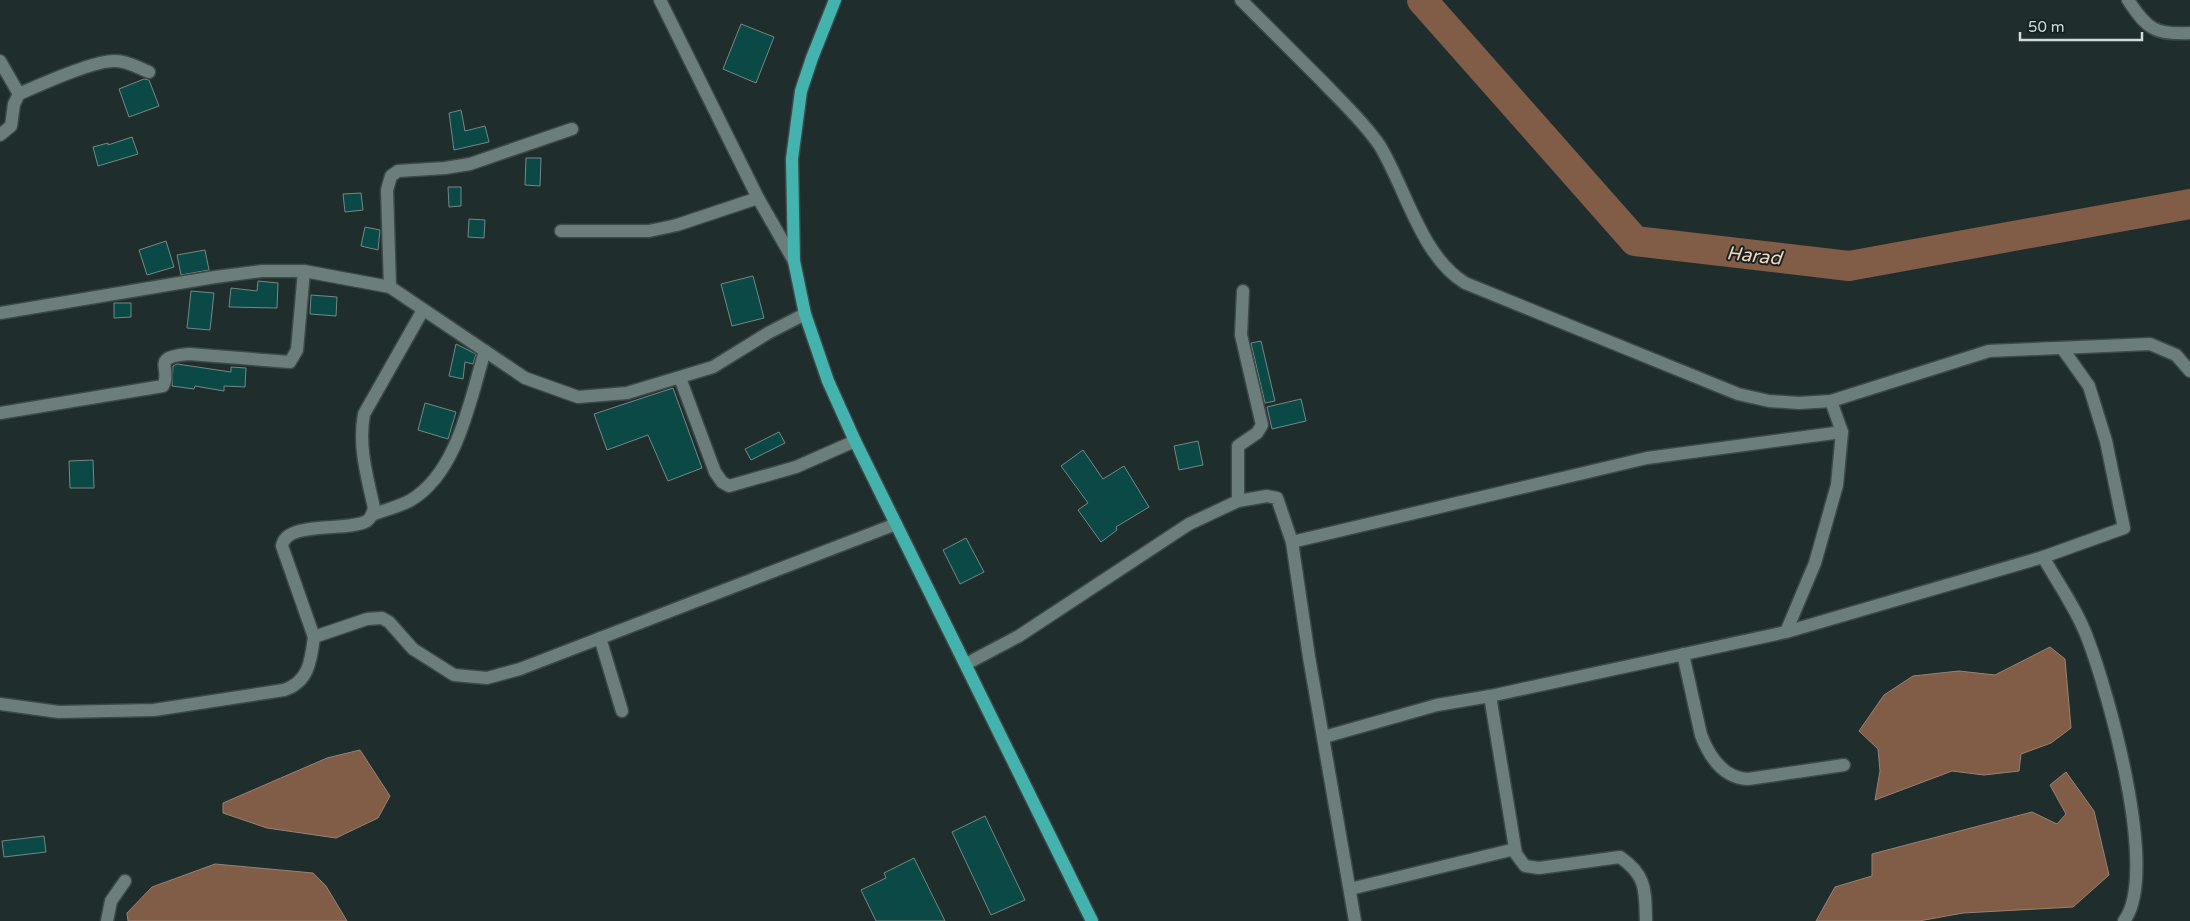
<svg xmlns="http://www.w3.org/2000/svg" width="2190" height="921" font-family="'Varela Round',sans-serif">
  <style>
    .water { fill: #815c46; stroke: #998272 }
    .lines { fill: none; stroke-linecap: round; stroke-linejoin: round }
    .river { stroke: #815c46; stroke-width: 30 }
    .building { fill: #0b4946; stroke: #758785 }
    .minor-casing { stroke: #3c4948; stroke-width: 15 }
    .major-casing { stroke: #3c4948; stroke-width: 15 }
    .minor { stroke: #6c7e7c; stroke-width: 12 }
    .major { stroke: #44b3ae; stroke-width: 12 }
    .labels { text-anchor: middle; stroke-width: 4; stroke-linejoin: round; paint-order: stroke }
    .water-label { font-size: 19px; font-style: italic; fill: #fbd4be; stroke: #152423 }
  </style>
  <rect width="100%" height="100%" fill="#1f2e2d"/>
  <g class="water">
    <polygon points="2050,647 2065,659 2071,728 2051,743 2021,754 2019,771 1984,775 1952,771 1875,800 1880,771 1878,749 1859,731 1884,695 1913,676 1959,671 1995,675"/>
    <polygon points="360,750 390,796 378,818 336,838 267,828 223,813 223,803 327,758"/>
    <polygon points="2066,772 2094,811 2109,875 2073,907 1963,913 1919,921 1816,921 1835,887 1872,876 1872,854 2032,812 2057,824 2066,814 2050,785"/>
    <polygon points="215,864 313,873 326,886 347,921 128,921 127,913 152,887"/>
  </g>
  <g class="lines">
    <polyline class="river" points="1422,0 1635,241 1849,266 2190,204"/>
  </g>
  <g class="building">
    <polygon points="741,24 774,37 756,83 723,69"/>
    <polygon points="144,79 149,80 159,106 129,117 119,89"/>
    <polygon points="461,110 465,131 485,126 489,142 454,150 449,113"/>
    <polygon points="132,137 138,154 98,166 93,147 108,143 108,145"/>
    <polygon points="526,158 541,158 540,186 525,185"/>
    <polygon points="448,187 461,187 461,206 449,207"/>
    <polygon points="361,193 363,210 345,212 343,194"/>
    <polygon points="469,219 485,220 484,238 468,237"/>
    <polygon points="365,227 380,230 378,250 361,246"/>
    <polygon points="166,241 174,267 147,275 139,250"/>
    <polygon points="205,250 209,270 181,275 177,255"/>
    <polygon points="753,276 764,318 732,326 721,284"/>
    <polygon points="258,281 278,283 277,308 229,307 231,288 257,291"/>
    <polygon points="191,291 214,293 210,330 187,328"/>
    <polygon points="311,295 337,297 336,316 310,314"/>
    <polygon points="114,303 131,303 131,317 114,318"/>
    <polygon points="1261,341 1275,401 1265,403 1251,343"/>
    <polygon points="456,344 476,354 473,364 465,362 463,379 449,376"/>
    <polygon points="177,364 231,372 231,367 246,368 245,387 224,386 224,391 195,386 194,389 172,386 173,366"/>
    <polygon points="673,388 702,468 668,481 648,435 607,450 594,414"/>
    <polygon points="1301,399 1306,421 1272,429 1267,407"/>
    <polygon points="425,403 456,412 448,439 418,430"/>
    <polygon points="779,432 785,443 751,460 745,449"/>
    <polygon points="1198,441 1203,465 1179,470 1174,446"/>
    <polygon points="1083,450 1103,479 1124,466 1149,507 1116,527 1117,530 1101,542 1078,510 1088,503 1061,466"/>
    <polygon points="93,460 94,488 70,488 69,461"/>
    <polygon points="966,538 984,572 960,584 943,550"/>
    <polygon points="985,816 1025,900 991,915 952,832"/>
    <polygon points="44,836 46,852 4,857 2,841"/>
    <polygon points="914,858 945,921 876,921 861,890 886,878 884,873"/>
  </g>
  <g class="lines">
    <defs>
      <g id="minor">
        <polyline points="660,0 758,198 794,261"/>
        <path d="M 1241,0 C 1268,27 1295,54 1322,81 C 1341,101 1364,122 1380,146 C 1406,189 1421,256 1465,283 L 1738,394 L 1769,401 L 1799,403 L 1831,401 L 1989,351 L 2150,344 L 2176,355 L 2190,371"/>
        <path d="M 2128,0 C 2147,29 2155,35 2190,33"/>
        <polyline points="0,61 19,94"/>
        <path d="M 0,135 L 11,126 L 14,104 L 19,94 C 39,85 96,59 116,61 C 127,61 139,68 149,72"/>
        <polyline points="561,231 649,231 677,225 758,198"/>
        <polyline points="390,287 387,190 391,176 398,171 445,168 470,164 572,129"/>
        <polyline points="0,313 215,277 262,271 304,271 390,287 525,378 578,397 627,393 713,367 768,333 805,314"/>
        <polyline points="680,378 715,472 722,482 729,486 796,467 855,441"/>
        <path d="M 0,413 L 163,386 C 173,369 148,357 189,354 L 290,362 L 297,350 L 304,271"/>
        <polyline points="1238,501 1238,446 1257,433 1262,425 1241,335 1243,291"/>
        <path d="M 372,515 C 384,510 399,507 411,500 C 458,472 470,399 485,351"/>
        <polyline points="1292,542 1647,458 1842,432"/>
        <path d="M 2043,557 C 2058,583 2077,610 2087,637 C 2108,691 2160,874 2124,921"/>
        <polyline points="1786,632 1815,563 1837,485 1842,432 1831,401"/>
        <path d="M 314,637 L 282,546 C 286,520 348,532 367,521 C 371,518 373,512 374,508 C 367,476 358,446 364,414 L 423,310"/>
        <polyline points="600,638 622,711"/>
        <path d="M 1683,654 L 1701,735 C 1709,756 1723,778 1748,779 L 1844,765"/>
        <polyline points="966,664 1019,636 1189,524 1238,501 1267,496 1277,498 1292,542 1309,657 1355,921"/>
        <path d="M 1490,696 L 1516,854 L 1525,866 L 1539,868 L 1620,857 C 1647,876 1645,890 1646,921"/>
        <path d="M 0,704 L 59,712 L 154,710 L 284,690 C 309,682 311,660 314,637 L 367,619 L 382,618 L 389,622 L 413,649 L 454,675 L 487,678 L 520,669 L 896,524"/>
        <polyline points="1324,737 1437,705 1490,696 1786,632 2043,557 2124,528 2106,441 2089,386 2062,348"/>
        <polyline points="1350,889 1515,849"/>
        <polyline points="107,921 111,901 125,881"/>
      </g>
      <polyline id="major" points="835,0 812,58 801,91 792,159 794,261 805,314 828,381 855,441 1092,921"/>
    </defs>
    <use href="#minor" class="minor-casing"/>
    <use href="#major" class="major-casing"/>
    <use href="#minor" class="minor"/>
    <use href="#major" class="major"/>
  </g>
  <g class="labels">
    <g class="water-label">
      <text transform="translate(1754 255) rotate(6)" y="7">Harad</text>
    </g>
  </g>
  <path d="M2020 32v8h122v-8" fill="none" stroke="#d1dbda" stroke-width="2.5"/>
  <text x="2028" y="32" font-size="15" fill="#d1dbda" stroke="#152423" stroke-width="4" paint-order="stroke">50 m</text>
</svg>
